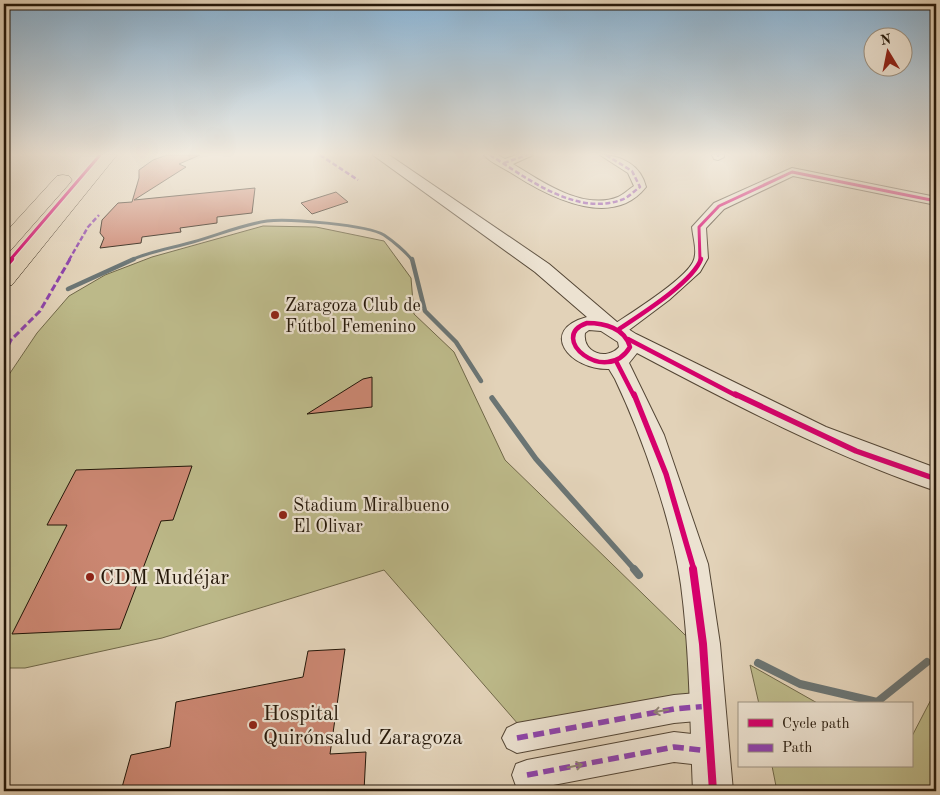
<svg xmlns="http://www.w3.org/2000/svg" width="940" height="795" font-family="'Old Standard TT',serif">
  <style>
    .green { fill: #bcb989; stroke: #706849 }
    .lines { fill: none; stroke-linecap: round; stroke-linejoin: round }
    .stream-far3 { stroke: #6b7574; stroke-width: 3 }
    .stream-far2 { stroke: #6b7574; stroke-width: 4.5 }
    .stream-far1 { stroke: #6b7574; stroke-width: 5.5 }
    .stream { stroke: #6b7574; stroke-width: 8 }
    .building { fill: #cb8772; stroke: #241709 }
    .minor-casing { stroke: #544635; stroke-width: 2 }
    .tertiary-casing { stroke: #544635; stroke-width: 2 }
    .primary-casing { stroke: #241709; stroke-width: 1 }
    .minor { fill: #ece2d1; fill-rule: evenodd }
    .tertiary { fill: #ece2d1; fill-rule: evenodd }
    .primary { fill: #e2d2b8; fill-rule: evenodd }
    .quiet-far2 { stroke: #8e44ad; stroke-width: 2.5; stroke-dasharray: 5 2.5; stroke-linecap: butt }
    .quiet-far1 { stroke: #8e44ad; stroke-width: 3; stroke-dasharray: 7 3; stroke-linecap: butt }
    .quiet { stroke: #8e44ad; stroke-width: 5.5; stroke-dasharray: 11 5.5; stroke-linecap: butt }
    .cycleway-far3-casing { stroke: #ece2d1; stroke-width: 5 }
    .cycleway-far2-casing { stroke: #ece2d1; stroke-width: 7 }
    .cycleway-far1-casing { stroke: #ece2d1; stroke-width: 9 }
    .cycleway-casing { stroke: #ece2d1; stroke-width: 11 }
    .cycleway-far3 { stroke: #d6006c; stroke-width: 3 }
    .cycleway-far2 { stroke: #d6006c; stroke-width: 4.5 }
    .cycleway-far1 { stroke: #d6006c; stroke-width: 5.5 }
    .cycleway { stroke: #d6006c; stroke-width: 8 }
    .oneway { stroke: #928777 }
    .poi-dot { fill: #8f2418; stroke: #ece2d1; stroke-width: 2 }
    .labels { text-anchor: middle; stroke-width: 4.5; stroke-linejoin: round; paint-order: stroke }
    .poi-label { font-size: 18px; fill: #241709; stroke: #ece2d1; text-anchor: start }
    .near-poi-label { font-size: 21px; fill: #241709; stroke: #ece2d1; text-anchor: start }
  </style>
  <rect width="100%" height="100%" fill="#e2d2b8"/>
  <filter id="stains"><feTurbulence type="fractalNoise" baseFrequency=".004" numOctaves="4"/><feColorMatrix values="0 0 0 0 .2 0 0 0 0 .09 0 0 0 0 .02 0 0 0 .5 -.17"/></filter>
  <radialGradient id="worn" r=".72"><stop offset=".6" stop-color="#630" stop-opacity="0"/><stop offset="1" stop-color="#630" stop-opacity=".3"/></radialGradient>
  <g class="green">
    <polygon points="263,226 316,227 384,241 411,278 414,314 454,352 505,460 717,666 718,703 525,732 384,570 162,638 25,668 4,668 4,382 37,333 69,296 105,275 152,257"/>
    <polygon points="750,665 819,704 759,704"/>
    <polygon points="936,690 936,791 777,791 772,766 911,766 911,738"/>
  </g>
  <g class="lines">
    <path class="stream-far3" d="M 131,260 C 151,251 172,248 193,242 C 218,235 241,225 267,221 C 287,218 368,225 384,235 C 393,241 406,252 412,260"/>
    <g class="stream-far2">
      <polyline points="412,259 425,311 456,342 481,381"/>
      <polyline points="68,289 134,259"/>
    </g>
    <polyline class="stream-far1" points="492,398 536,459 635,570"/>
    <g class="stream">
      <polyline points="634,569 639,575"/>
      <polyline points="758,663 800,684 877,702 927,662"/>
    </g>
  </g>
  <g class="building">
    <polygon points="167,155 200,155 179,164 186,167 134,200 255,188 252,213 217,217 217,223 180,228 181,232 142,237 141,243 100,248 104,238 100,233 102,220 118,203 132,202 139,178 139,170 153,160"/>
    <polygon points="336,192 348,202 312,214 301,203"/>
    <polygon points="372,377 372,407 307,414 363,379"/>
    <polygon points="192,466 173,520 161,521 120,629 12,634 67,525 47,525 76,470"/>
    <polygon points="345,649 330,754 366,752 364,791 121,791 131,755 170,747 176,702 303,677 308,651"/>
  </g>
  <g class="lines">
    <defs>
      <g id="minor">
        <path d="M 484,155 L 498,155 L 505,159 L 516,155 L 533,155 L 513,164 C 541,181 583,211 618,197 C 623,195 629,189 634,186 L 628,173 L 600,155 C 621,155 641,165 646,187 C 612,230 549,197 513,174 C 504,168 491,163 484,155 Z"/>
        <polygon points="712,155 724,155 724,157 718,160 714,159"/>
        <path d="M 792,168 L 936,197 L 936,205 L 793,176 L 724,209 L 706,228 L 708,258 L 700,272 L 669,300 L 625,333 L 613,333 L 611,329 L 613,325 C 631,313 684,280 693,262 C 698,252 693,238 692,227 L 714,203 Z"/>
        <polygon points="709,692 719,696 723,706 719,716 709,720 674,723 517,753 507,748 502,738 507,728 517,723 674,695"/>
        <polygon points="674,732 710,736 721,740 725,751 721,762 710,766 674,762 527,790 516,786 512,775 516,764 527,760"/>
      </g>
      <path id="tertiary" d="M 373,155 L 389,155 L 549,264 L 617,322 L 636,334 L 826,427 L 936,468 L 936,491 C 831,455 735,405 637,353 L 629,363 L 664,435 L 708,564 L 720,644 L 733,791 L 693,791 C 690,723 690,653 681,585 C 672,521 643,438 615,379 L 609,369 C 569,370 538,330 587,317 L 535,272 ZM 589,330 L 601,331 L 618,342 L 619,347 C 607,361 582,353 585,333 Z"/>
      <g id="primary">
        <polygon points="100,155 117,155 12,285 4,287 4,266"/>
        <polygon points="63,175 69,176 72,180 69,184 11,250 4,252 4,234 57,176"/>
      </g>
    </defs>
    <use href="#minor" class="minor-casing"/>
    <use href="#tertiary" class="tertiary-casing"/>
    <use href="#primary" class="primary-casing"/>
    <use href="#minor" class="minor"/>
    <use href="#tertiary" class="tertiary"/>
    <use href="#primary" class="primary"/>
    <g class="quiet-far2">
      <polyline points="320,155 358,180"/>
      <path d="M 490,155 C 527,178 575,216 621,200 C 628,198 634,191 640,187 L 632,171 L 606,155"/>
      <polyline points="718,155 718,157"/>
      <polyline points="504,163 527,155"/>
      <polyline points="69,260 88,227 99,215"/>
    </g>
    <polyline class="quiet-far1" points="4,354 11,340 40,311 70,259"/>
    <g class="quiet">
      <polyline points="517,738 674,709 709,706"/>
      <polyline points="527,775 674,747 710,751"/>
    </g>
    <defs>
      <g id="cycleway-far3">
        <polyline points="10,260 100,155"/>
        <polyline points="700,260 699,227 719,206 792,172 936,201"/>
      </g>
      <g id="cycleway-far2">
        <polyline points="4,268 12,259"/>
        <path d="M 587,323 C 604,323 625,328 630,347 C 606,387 546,337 587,323 Z"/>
        <path d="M 619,329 C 640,315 693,282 701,259"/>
        <polyline points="628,339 737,396"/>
        <polyline points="616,361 634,396"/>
      </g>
      <g id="cycleway-far1">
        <polyline points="634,394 666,474 694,570"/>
        <polyline points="735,394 856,451 936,479"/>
      </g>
      <polyline id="cycleway" points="693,569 703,644 713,791"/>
    </defs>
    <use href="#cycleway-far3" class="cycleway-far3-casing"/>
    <use href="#cycleway-far2" class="cycleway-far2-casing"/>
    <use href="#cycleway-far1" class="cycleway-far1-casing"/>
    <use href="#cycleway" class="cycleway-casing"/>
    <use href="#cycleway-far3" class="cycleway-far3"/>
    <use href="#cycleway-far2" class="cycleway-far2"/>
    <use href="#cycleway-far1" class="cycleway-far1"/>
    <use href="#cycleway" class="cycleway"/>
  </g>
  <defs><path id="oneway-shaft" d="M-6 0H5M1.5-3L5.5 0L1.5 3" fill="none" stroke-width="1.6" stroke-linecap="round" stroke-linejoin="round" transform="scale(1.25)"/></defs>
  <g class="oneway">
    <use href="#oneway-shaft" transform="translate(661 711) rotate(170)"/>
    <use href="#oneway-shaft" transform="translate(575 766) rotate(-11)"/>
  </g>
  <linearGradient id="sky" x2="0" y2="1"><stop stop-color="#89b4d6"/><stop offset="0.58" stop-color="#f2ebdf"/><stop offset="1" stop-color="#f2ebdf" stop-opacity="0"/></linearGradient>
  <rect width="940" height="266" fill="url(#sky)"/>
  <g class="poi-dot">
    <circle cx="275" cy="315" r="5"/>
    <circle cx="283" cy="515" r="5"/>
    <circle cx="90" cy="577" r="5"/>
    <circle cx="253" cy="725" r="5"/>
  </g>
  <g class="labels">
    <g class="poi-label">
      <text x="285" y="311">Zaragoza Club de<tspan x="285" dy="21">Fútbol Femenino</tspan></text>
      <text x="293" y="511">Stadium Miralbueno<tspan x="293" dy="21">El Olivar</tspan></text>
    </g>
    <g class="near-poi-label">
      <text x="100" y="584">CDM Mudéjar</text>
      <text x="263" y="720">Hospital<tspan x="263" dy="24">Quirónsalud Zaragoza</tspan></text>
    </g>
  </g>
  <rect width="940" height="795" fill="none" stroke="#e2d2b8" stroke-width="20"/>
  <rect x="5" y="5" width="930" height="785" fill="none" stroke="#241709" stroke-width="2.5"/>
  <rect x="10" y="10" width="920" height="775" fill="none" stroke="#241709"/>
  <rect x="738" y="702" width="175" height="65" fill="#ece2d1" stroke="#9c9181"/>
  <rect x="748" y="719" width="25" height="8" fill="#d6006c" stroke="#9c9181"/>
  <text x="782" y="728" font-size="15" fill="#241709">Cycle path</text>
  <rect x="748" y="744" width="25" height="8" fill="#8e44ad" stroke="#9c9181"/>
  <text x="782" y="752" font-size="15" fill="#241709">Path</text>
  <g transform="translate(888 52) rotate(350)"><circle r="24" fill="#ece2d1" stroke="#9c9181"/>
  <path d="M0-4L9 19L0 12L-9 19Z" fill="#8f2418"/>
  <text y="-8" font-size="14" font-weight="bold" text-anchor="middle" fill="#241709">N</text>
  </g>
  <rect width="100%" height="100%" filter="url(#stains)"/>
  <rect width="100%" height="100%" fill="url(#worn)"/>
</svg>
